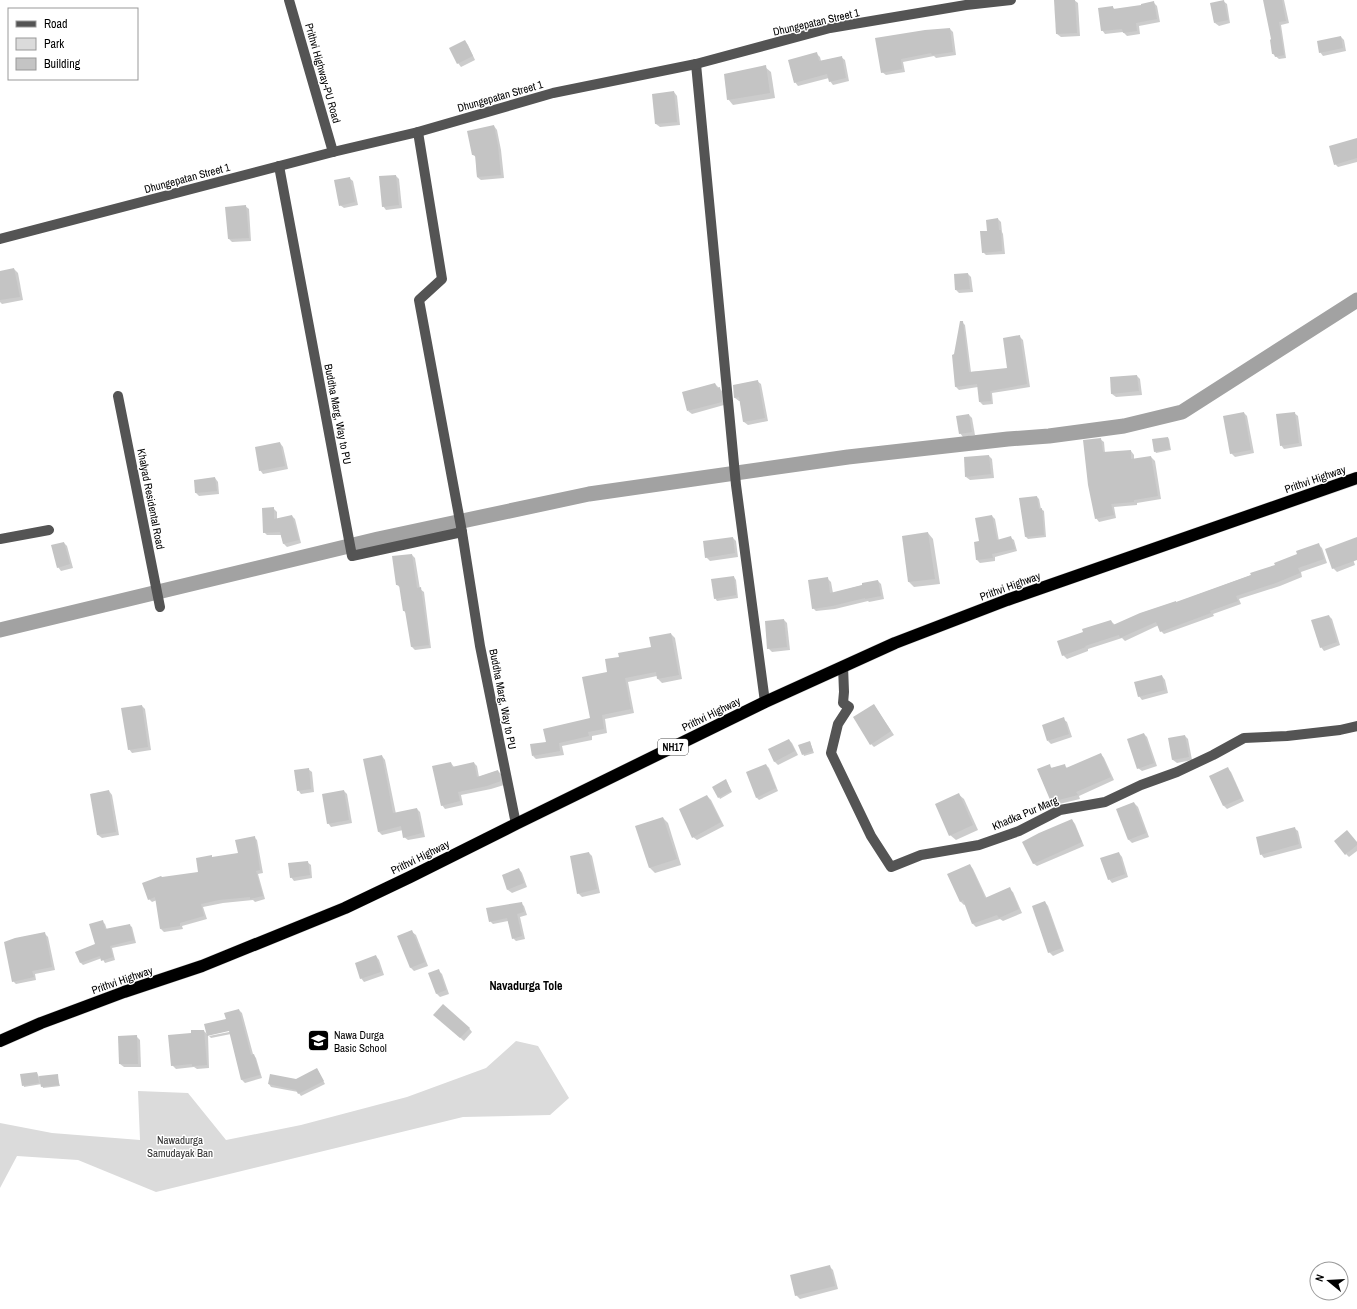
<svg xmlns="http://www.w3.org/2000/svg" width="1357" height="1309" font-family="'Archivo Narrow',sans-serif">
  <style>
    .green { fill: #dbdbdb }
    .shadow { fill: #0003 }
    .lines { fill: none; stroke-linecap: round; stroke-linejoin: round }
    .canal { stroke: #a2a2a2; stroke-width: 15 }
    .building { fill: #c4c4c4 }
    .highway-casing { stroke: #dbdbdb; stroke-width: 13 }
    .minor { stroke: #545454; stroke-width: 10 }
    .highway { stroke: #000; stroke-width: 12 }
    .labels { text-anchor: middle; stroke-width: 3; stroke-linejoin: round; paint-order: stroke }
    .shield { fill: #fff; stroke: #4c4c4c; stroke-width: 1 }
    .shield-label { font-size: 10px; font-weight: bold; fill: #000 }
    .street-label { font-size: 11px; fill: #000; stroke: #fff }
    .poi-label { font-size: 11px; fill: #000; stroke: #fff; text-anchor: start }
    .park-label { font-size: 11px; fill: #323232; stroke: #fff }
    .neighbourhood-label { font-size: 12px; font-weight: bold; fill: #000; stroke: #fff }
  </style>
  <rect width="100%" height="100%" fill="#fff"/>
  <polygon class="green" points="516,1041 538,1046 569,1098 550,1115 463,1117 156,1192 78,1160 17,1156 0,1188 0,1123 52,1133 140,1140 138,1091 188,1093 226,1140 301,1125 407,1097 486,1068"/>
  <g class="shadow">
    <polygon points="1074,0 1078,3 1080,36 1061,37 1057,34 1055,1"/>
    <polygon points="1269,0 1284,0 1289,23 1281,25 1286,58 1279,59 1273,54"/>
    <polygon points="1223,1 1227,4 1230,23 1219,26 1215,23"/>
    <polygon points="1154,3 1157,6 1160,22 1139,26 1140,34 1127,36 1123,32 1105,34 1102,30 1113,7 1115,10 1142,6"/>
    <polygon points="950,29 953,32 956,55 936,58 934,56 903,62 905,72 886,75 882,72 877,39"/>
    <polygon points="1341,37 1344,40 1346,51 1323,56 1320,52"/>
    <polygon points="465,41 468,45 475,60 461,67 458,63"/>
    <polygon points="817,54 820,57 821,61 841,57 845,60 849,81 833,85 830,81 829,78 798,86 795,82"/>
    <polygon points="765,67 771,72 775,98 733,105 728,99"/>
    <polygon points="674,92 677,96 680,125 660,127 656,124 653,95"/>
    <polygon points="494,126 497,130 501,150 504,178 481,180 477,177 476,157 473,155"/>
    <polygon points="1357,139 1357,162 1338,167 1335,164"/>
    <polygon points="396,176 399,179 402,208 386,210 383,206"/>
    <polygon points="349,178 353,181 358,205 344,208 340,205"/>
    <polygon points="245,206 249,209 251,241 232,242 229,239"/>
    <polygon points="998,219 1001,222 1002,232 1003,234 1005,254 986,255 983,252 988,232"/>
    <polygon points="14,269 18,273 23,300 2,304 0,302 0,272"/>
    <polygon points="968,274 971,277 973,292 959,293 956,290"/>
    <polygon points="962,322 965,325 971,372 1008,369 1020,337 1023,340 1030,387 992,393 993,404 983,405 980,402 978,387 959,390 956,387 953,356 955,355"/>
    <polygon points="1137,376 1140,379 1142,395 1116,397 1112,394 1111,378"/>
    <polygon points="757,381 761,384 768,421 748,425 744,422 740,401 739,401 735,398 734,386"/>
    <polygon points="715,384 723,392 724,405 692,414 688,411"/>
    <polygon points="1244,413 1247,416 1254,453 1235,457 1231,453"/>
    <polygon points="1294,413 1298,416 1302,446 1284,449 1281,445"/>
    <polygon points="969,415 972,418 975,435 963,437 960,433"/>
    <polygon points="1168,438 1169,439 1171,450 1156,453 1155,451"/>
    <polygon points="1100,439 1104,442 1105,453 1131,451 1134,455 1134,460 1151,457 1155,461 1161,499 1137,503 1137,505 1114,507 1116,518 1099,522 1096,518"/>
    <polygon points="280,443 283,447 288,469 263,474 260,470"/>
    <polygon points="989,456 992,459 994,478 970,480 966,477"/>
    <polygon points="215,478 218,482 219,494 199,496 196,493 195,481"/>
    <polygon points="1037,497 1039,499 1041,509 1044,511 1046,537 1028,539 1026,537 1020,499"/>
    <polygon points="273,508 277,512 277,520 292,516 295,519 301,543 287,547 284,544 281,535 267,535 264,532"/>
    <polygon points="992,516 995,519 999,541 1011,538 1014,540 1017,551 995,557 995,561 980,563 977,560 980,542"/>
    <polygon points="928,533 933,539 940,584 914,587 909,582 903,537"/>
    <polygon points="733,538 736,541 738,557 710,561 706,557"/>
    <polygon points="1357,539 1357,554 1352,556 1355,565 1337,572 1333,568"/>
    <polygon points="64,543 67,546 73,568 61,571 58,567"/>
    <polygon points="1319,545 1322,548 1327,563 1301,572 1302,577 1280,586 1239,599 1241,604 1213,614 1214,616 1164,634 1161,631 1159,625 1125,641 1122,638 1088,649 1088,651 1067,659 1063,655 1084,632 1111,621 1115,625 1276,566"/>
    <polygon points="412,555 415,558 420,589 424,592 431,648 415,650 412,647 407,614 404,611 401,588 397,585"/>
    <polygon points="734,577 736,580 738,598 717,601 715,598"/>
    <polygon points="828,579 831,582 833,593 878,581 881,584 884,599 869,602 868,601 835,609 816,611 813,608"/>
    <polygon points="1329,616 1332,619 1340,645 1324,651 1321,647"/>
    <polygon points="784,620 787,623 790,650 772,652 768,648"/>
    <polygon points="671,634 675,638 682,679 662,683 658,679 657,676 628,682 634,713 605,719 607,733 592,736 592,740 562,746 564,755 536,759 533,756 547,742 591,719 608,673 620,657 652,648"/>
    <polygon points="1162,676 1165,680 1168,693 1142,700 1139,696"/>
    <polygon points="874,705 894,735 874,747 871,744"/>
    <polygon points="142,706 145,709 151,750 132,753 129,749"/>
    <polygon points="1063,719 1067,722 1072,737 1051,744 1048,741"/>
    <polygon points="1144,734 1147,737 1157,766 1142,771 1138,768"/>
    <polygon points="1185,736 1188,739 1192,760 1177,763 1173,760 1170,739"/>
    <polygon points="789,740 792,743 798,755 778,765 774,761"/>
    <polygon points="810,742 814,753 804,756 800,746"/>
    <polygon points="1101,754 1104,758 1114,780 1079,796 1080,799 1055,805 1052,802 1038,770 1049,766 1052,768 1064,765 1068,769"/>
    <polygon points="382,756 385,760 396,814 417,809 420,812 425,837 408,840 404,837 403,830 382,835 378,831"/>
    <polygon points="451,763 454,767 474,763 477,766 479,777 498,771 501,774 504,785 491,789 461,795 463,805 445,809 442,805"/>
    <polygon points="766,765 769,768 778,791 759,800 756,797"/>
    <polygon points="308,769 312,772 314,792 301,794 298,790"/>
    <polygon points="1228,769 1231,772 1244,801 1227,809 1224,806 1210,776"/>
    <polygon points="727,782 732,792 720,799 719,797"/>
    <polygon points="109,791 112,795 119,835 102,838 98,835 91,794"/>
    <polygon points="344,791 347,794 352,823 331,827 328,823"/>
    <polygon points="958,794 964,799 978,830 956,840 950,835"/>
    <polygon points="707,796 711,800 724,826 697,840 693,837"/>
    <polygon points="1134,803 1138,807 1149,837 1132,843 1129,840 1117,810"/>
    <polygon points="663,818 668,823 681,865 655,873 650,868 637,826"/>
    <polygon points="1072,820 1075,824 1084,846 1037,866 1033,863"/>
    <polygon points="1294,828 1298,831 1302,848 1264,858 1261,854"/>
    <polygon points="254,837 257,840 263,873 258,874 265,899 255,902 253,900 223,903 203,907 207,919 182,926 183,929 164,932 161,929 157,900 152,902 149,899 199,873 213,858 239,854"/>
    <polygon points="1357,843 1357,851 1349,857 1346,854"/>
    <polygon points="589,853 592,856 600,893 582,897 578,893"/>
    <polygon points="1119,853 1122,857 1128,877 1112,883 1109,879"/>
    <polygon points="307,862 311,865 312,878 294,881 291,877"/>
    <polygon points="970,865 973,869 987,899 1009,889 1013,892 1022,913 1003,921 1000,919 976,927 973,924 966,904 964,905 960,901"/>
    <polygon points="519,869 522,873 527,887 512,893 508,890 503,875"/>
    <polygon points="1045,902 1048,906 1064,951 1053,956 1049,952"/>
    <polygon points="521,903 524,906 527,915 520,917 525,939 516,941 513,938 508,921 493,924 490,921"/>
    <polygon points="102,921 105,924 107,930 129,925 132,927 136,943 112,948 115,960 105,963 102,958 83,965 81,963 77,952 96,945"/>
    <polygon points="412,932 416,935 428,966 414,971 411,968 399,937"/>
    <polygon points="44,933 48,937 55,970 35,974 36,980 16,984 13,981"/>
    <polygon points="376,956 379,960 384,975 364,982 361,978"/>
    <polygon points="438,970 442,974 449,994 440,997 437,994 429,974"/>
    <polygon points="239,1010 242,1013 253,1054 256,1058 262,1078 245,1083 242,1080 231,1034 211,1038 209,1036 234,1031 234,1029 209,1034 209,1036 208,1034 209,1068 197,1069 194,1067 176,1069 172,1065 192,1034 192,1031 204,1031 208,1035"/>
    <polygon points="438,1018 469,1028 472,1032 464,1041"/>
    <polygon points="136,1036 140,1040 141,1067 124,1067 120,1064 119,1037"/>
    <polygon points="317,1069 325,1084 301,1096 298,1092 271,1087 269,1084 296,1080"/>
    <polygon points="37,1073 39,1077 57,1075 60,1086 43,1088 42,1084 24,1087 21,1075"/>
    <polygon points="829,1266 833,1270 838,1289 800,1299 796,1295"/>
  </g>
  <g class="lines">
    <polyline class="canal" points="0,630 378,539 589,494 848,457 1008,439 1049,436 1124,426 1182,412 1357,300"/>
  </g>
  <g class="building">
    <polygon points="1054,0 1075,0 1077,33 1056,34"/>
    <polygon points="1224,0 1228,20 1214,23 1210,3"/>
    <polygon points="1263,0 1282,0 1286,21 1279,22 1284,55 1275,57 1274,54 1272,54 1270,40 1271,39"/>
    <polygon points="1154,1 1157,19 1136,23 1137,31 1123,33 1122,29 1101,31 1098,8 1113,6 1113,9 1141,5 1141,4"/>
    <polygon points="950,28 953,52 932,55 931,53 901,59 902,69 881,73 875,38 925,30"/>
    <polygon points="1341,36 1343,48 1319,53 1317,41"/>
    <polygon points="465,40 473,56 457,64 449,48"/>
    <polygon points="817,52 819,61 842,56 846,78 829,82 827,74 794,83 788,60"/>
    <polygon points="766,65 770,93 727,100 724,74"/>
    <polygon points="674,91 677,122 655,124 652,94"/>
    <polygon points="494,125 498,146 501,175 477,177 475,155 472,155 467,131"/>
    <polygon points="1357,138 1357,158 1334,165 1329,146"/>
    <polygon points="396,175 399,205 382,207 379,176"/>
    <polygon points="350,177 355,202 339,206 334,180"/>
    <polygon points="246,205 249,238 228,239 225,207"/>
    <polygon points="998,218 999,230 1001,230 1002,251 982,253 980,231 987,231 986,220"/>
    <polygon points="14,268 20,297 0,300 0,271"/>
    <polygon points="968,273 970,289 955,290 954,274"/>
    <polygon points="960,321 963,321 969,372 1007,368 1003,338 1020,335 1027,384 990,391 991,401 979,402 977,384 955,387 952,355 954,354"/>
    <polygon points="1137,375 1139,391 1111,394 1110,377"/>
    <polygon points="758,380 765,418 743,422 739,397 734,398 733,385"/>
    <polygon points="715,383 717,388 720,387 722,402 687,411 682,392"/>
    <polygon points="1244,412 1251,450 1230,454 1223,416"/>
    <polygon points="1295,412 1299,443 1280,446 1276,414"/>
    <polygon points="969,414 972,432 959,434 956,416"/>
    <polygon points="1168,437 1170,449 1154,452 1152,439"/>
    <polygon points="1101,438 1103,452 1131,450 1131,459 1151,456 1158,496 1134,500 1134,502 1111,504 1114,515 1095,519 1088,485 1083,440"/>
    <polygon points="280,442 285,466 259,471 255,447"/>
    <polygon points="989,455 991,474 965,477 964,457"/>
    <polygon points="215,477 217,491 195,493 194,480"/>
    <polygon points="1037,496 1039,509 1042,508 1044,535 1025,537 1019,498"/>
    <polygon points="274,507 274,519 292,515 299,540 283,544 280,532 263,533 262,508"/>
    <polygon points="992,515 997,540 1011,536 1015,549 992,554 993,558 976,560 974,542 979,541 975,518"/>
    <polygon points="928,532 935,579 908,582 902,536"/>
    <polygon points="733,537 735,553 705,558 703,541"/>
    <polygon points="1357,537 1357,560 1332,569 1325,549"/>
    <polygon points="64,542 70,564 57,568 51,545"/>
    <polygon points="1319,543 1324,559 1298,568 1300,573 1276,583 1236,596 1238,601 1210,611 1211,613 1160,632 1156,622 1120,638 1119,635 1085,646 1086,647 1062,656 1057,641 1083,632 1082,629 1111,620 1113,625 1140,613 1176,601 1176,602 1251,575 1250,573 1275,565 1274,563 1297,554 1296,551"/>
    <polygon points="412,554 417,588 421,587 429,645 411,647 405,611 403,611 399,585 396,585 392,556"/>
    <polygon points="734,576 736,595 714,599 711,579"/>
    <polygon points="828,577 830,593 862,585 862,583 878,580 881,596 865,599 865,598 832,606 812,609 808,580"/>
    <polygon points="1329,615 1337,642 1320,648 1311,620"/>
    <polygon points="784,619 787,647 767,649 765,621"/>
    <polygon points="671,633 679,675 657,679 656,672 625,678 631,709 602,715 604,729 588,732 589,736 559,743 560,751 532,756 530,744 546,742 543,729 590,718 582,677 607,672 605,659 619,657 618,653 651,647 649,637"/>
    <polygon points="1162,675 1165,690 1138,697 1134,682"/>
    <polygon points="874,704 891,731 870,745 853,717"/>
    <polygon points="142,705 148,747 128,750 121,708"/>
    <polygon points="1064,717 1069,734 1047,741 1042,725"/>
    <polygon points="1144,733 1154,763 1137,769 1127,739"/>
    <polygon points="1185,735 1189,757 1172,760 1168,738"/>
    <polygon points="789,739 795,751 774,762 768,749"/>
    <polygon points="810,741 813,751 802,755 798,745"/>
    <polygon points="1101,753 1111,777 1076,792 1078,795 1051,802 1037,769 1050,764 1051,768 1065,764 1066,768"/>
    <polygon points="382,755 393,813 417,808 422,833 403,838 401,826 378,832 363,759"/>
    <polygon points="451,762 452,767 474,762 477,777 498,770 501,781 487,786 458,792 460,801 441,806 432,766"/>
    <polygon points="766,764 776,788 756,798 746,772"/>
    <polygon points="1228,767 1242,798 1223,806 1209,776"/>
    <polygon points="309,768 311,789 297,791 294,770"/>
    <polygon points="726,779 731,791 718,798 712,787"/>
    <polygon points="109,790 116,832 97,835 90,794"/>
    <polygon points="344,790 349,820 327,824 322,794"/>
    <polygon points="959,793 973,825 949,836 935,804"/>
    <polygon points="707,795 721,822 692,838 679,809"/>
    <polygon points="1134,802 1146,833 1128,840 1116,809"/>
    <polygon points="663,817 677,859 649,868 635,826"/>
    <polygon points="1072,819 1082,842 1033,864 1022,842 1039,833"/>
    <polygon points="1295,827 1299,844 1260,855 1256,837"/>
    <polygon points="1347,830 1357,842 1357,845 1345,855 1334,841"/>
    <polygon points="255,836 260,870 256,871 263,896 250,899 250,897 219,900 201,904 204,916 180,923 180,926 160,929 155,897 148,900 142,883 161,876 162,877 198,872 196,858 212,855 212,857 238,853 235,840"/>
    <polygon points="589,852 597,889 577,894 570,856"/>
    <polygon points="1119,852 1125,874 1108,880 1100,858"/>
    <polygon points="308,861 310,875 290,878 288,863"/>
    <polygon points="970,864 985,898 1010,887 1019,909 999,918 997,915 972,924 963,900 960,902 947,874"/>
    <polygon points="519,868 524,883 507,890 502,875"/>
    <polygon points="1045,901 1062,948 1048,953 1032,906"/>
    <polygon points="522,902 524,912 517,914 522,936 512,939 507,918 489,922 486,908"/>
    <polygon points="103,920 105,929 130,924 134,940 110,946 113,957 101,961 100,956 80,963 75,952 95,944 89,924"/>
    <polygon points="412,930 425,962 410,968 397,936"/>
    <polygon points="45,932 52,967 32,971 34,977 12,982 4,942 15,938"/>
    <polygon points="376,955 381,972 360,979 355,963"/>
    <polygon points="439,969 446,990 436,994 428,973"/>
    <polygon points="443,1004 470,1028 460,1038 433,1015"/>
    <polygon points="239,1009 251,1055 254,1054 260,1075 241,1080 229,1031 207,1036 204,1024 226,1019 224,1013"/>
    <polygon points="191,1030 204,1030 207,1065 192,1066 192,1064 171,1066 168,1035 191,1033"/>
    <polygon points="137,1035 138,1064 119,1064 118,1036"/>
    <polygon points="317,1068 324,1081 298,1094 296,1090 268,1084 270,1074 296,1079"/>
    <polygon points="37,1072 39,1083 22,1086 20,1074"/>
    <polygon points="58,1074 59,1085 41,1087 39,1076"/>
    <polygon points="830,1265 835,1286 795,1296 790,1275"/>
  </g>
  <g class="lines">
    <defs>
      <polyline id="highway" points="0,1041 41,1023 124,992 202,966 345,908 410,877 516,824 765,702 895,643 1007,600 1357,478"/>
    </defs>
    <use href="#highway" class="highway-casing"/>
    <g class="minor">
      <polyline points="289,0 333,152"/>
      <polyline points="696,64 736,485 765,702"/>
      <polyline points="418,132 442,279 419,300 462,532"/>
      <polyline points="279,166 352,556 462,532 480,646 516,824"/>
      <polyline points="0,239 333,152 418,132 553,93 696,64 830,28 966,5 1011,0"/>
      <polyline points="118,396 160,607"/>
      <polyline points="0,539 49,530"/>
      <polyline points="843,666 844,692 843,703 849,707 838,724 831,753 871,836 891,867 921,855 979,845 1019,831 1060,810 1105,802 1141,785 1177,772 1213,755 1244,738 1287,736 1340,730 1357,726"/>
    </g>
    <use href="#highway" class="highway"/>
  </g>
  <defs>
    <symbol id="school-square" viewBox="-11 -11 22 22"><rect x="-9" y="-9" width="18" height="18" rx="4" fill="#000" stroke="#fff"/><path d="M0-5L7-2L0 1L-7-2ZM-4 1L0 2.5L4 1V4Q0 6-4 4Z" fill="#fff"/></symbol>
  </defs>
  <g fill-rule="evenodd">
    <use href="#school-square" x="306" y="1028" width="25" height="25"/>
  </g>
  <g class="labels">
    <rect class="shield" x="658" y="739" width="30" height="16" rx="3"/>
    <g class="shield-label">
      <text x="673" y="751">NH17</text>
    </g>
    <g class="street-label">
      <text transform="translate(816 22) rotate(-13)" y="4">Dhungepatan Street 1</text>
      <text transform="translate(323 73) rotate(74)" y="4">Prithvi Highway-PU Road</text>
      <text transform="translate(500 96) rotate(-16)" y="4">Dhungepatan Street 1</text>
      <text transform="translate(187 178) rotate(-15)" y="4">Dhungepatan Street 1</text>
      <text transform="translate(338 414) rotate(79)" y="4">Buddha Marg, Way to PU</text>
      <text transform="translate(1315 479) rotate(-19)" y="4">Prithvi Highway</text>
      <text transform="translate(151 499) rotate(79)" y="4">Khalyad Residental Road</text>
      <text transform="translate(1010 586) rotate(-20)" y="4">Prithvi Highway</text>
      <text transform="translate(503 699) rotate(79)" y="4">Buddha Marg, Way to PU</text>
      <text transform="translate(711 714) rotate(-26)" y="4">Prithvi Highway</text>
      <text transform="translate(1025 813) rotate(-23)" y="4">Khadka Pur Marg</text>
      <text transform="translate(420 857) rotate(-26)" y="4">Prithvi Highway</text>
      <text transform="translate(122 980) rotate(-19)" y="4">Prithvi Highway</text>
    </g>
    <g class="poi-label">
      <text x="334" y="1039">Nawa Durga<tspan x="334" dy="13">Basic School</tspan></text>
    </g>
    <g class="park-label">
      <text x="180" y="1144">Nawadurga<tspan x="180" dy="13">Samudayak Ban</tspan></text>
    </g>
    <g class="neighbourhood-label">
      <text x="526" y="990">Navadurga Tole</text>
    </g>
  </g>
  <rect x="8" y="8" width="130" height="72" fill="#ffffff" stroke="#999999"/>
  <rect x="16" y="21" width="20" height="6" fill="#545454" stroke="#999999"/>
  <text x="44" y="28" font-size="12" fill="#000000">Road</text>
  <rect x="16" y="38" width="20" height="12" fill="#dbdbdb" stroke="#999999"/>
  <text x="44" y="48" font-size="12" fill="#000000">Park</text>
  <rect x="16" y="58" width="20" height="12" fill="#c4c4c4" stroke="#999999"/>
  <text x="44" y="68" font-size="12" fill="#000000">Building</text>
  <g transform="translate(1329 1281) rotate(288)"><circle r="19" fill="#ffffff" stroke="#999999"/>
  <path d="M0-3L7 15L0 10L-7 15Z" fill="#000000"/>
  <text y="-6" font-size="11" font-weight="bold" text-anchor="middle" fill="#000000">N</text>
  </g>
</svg>
